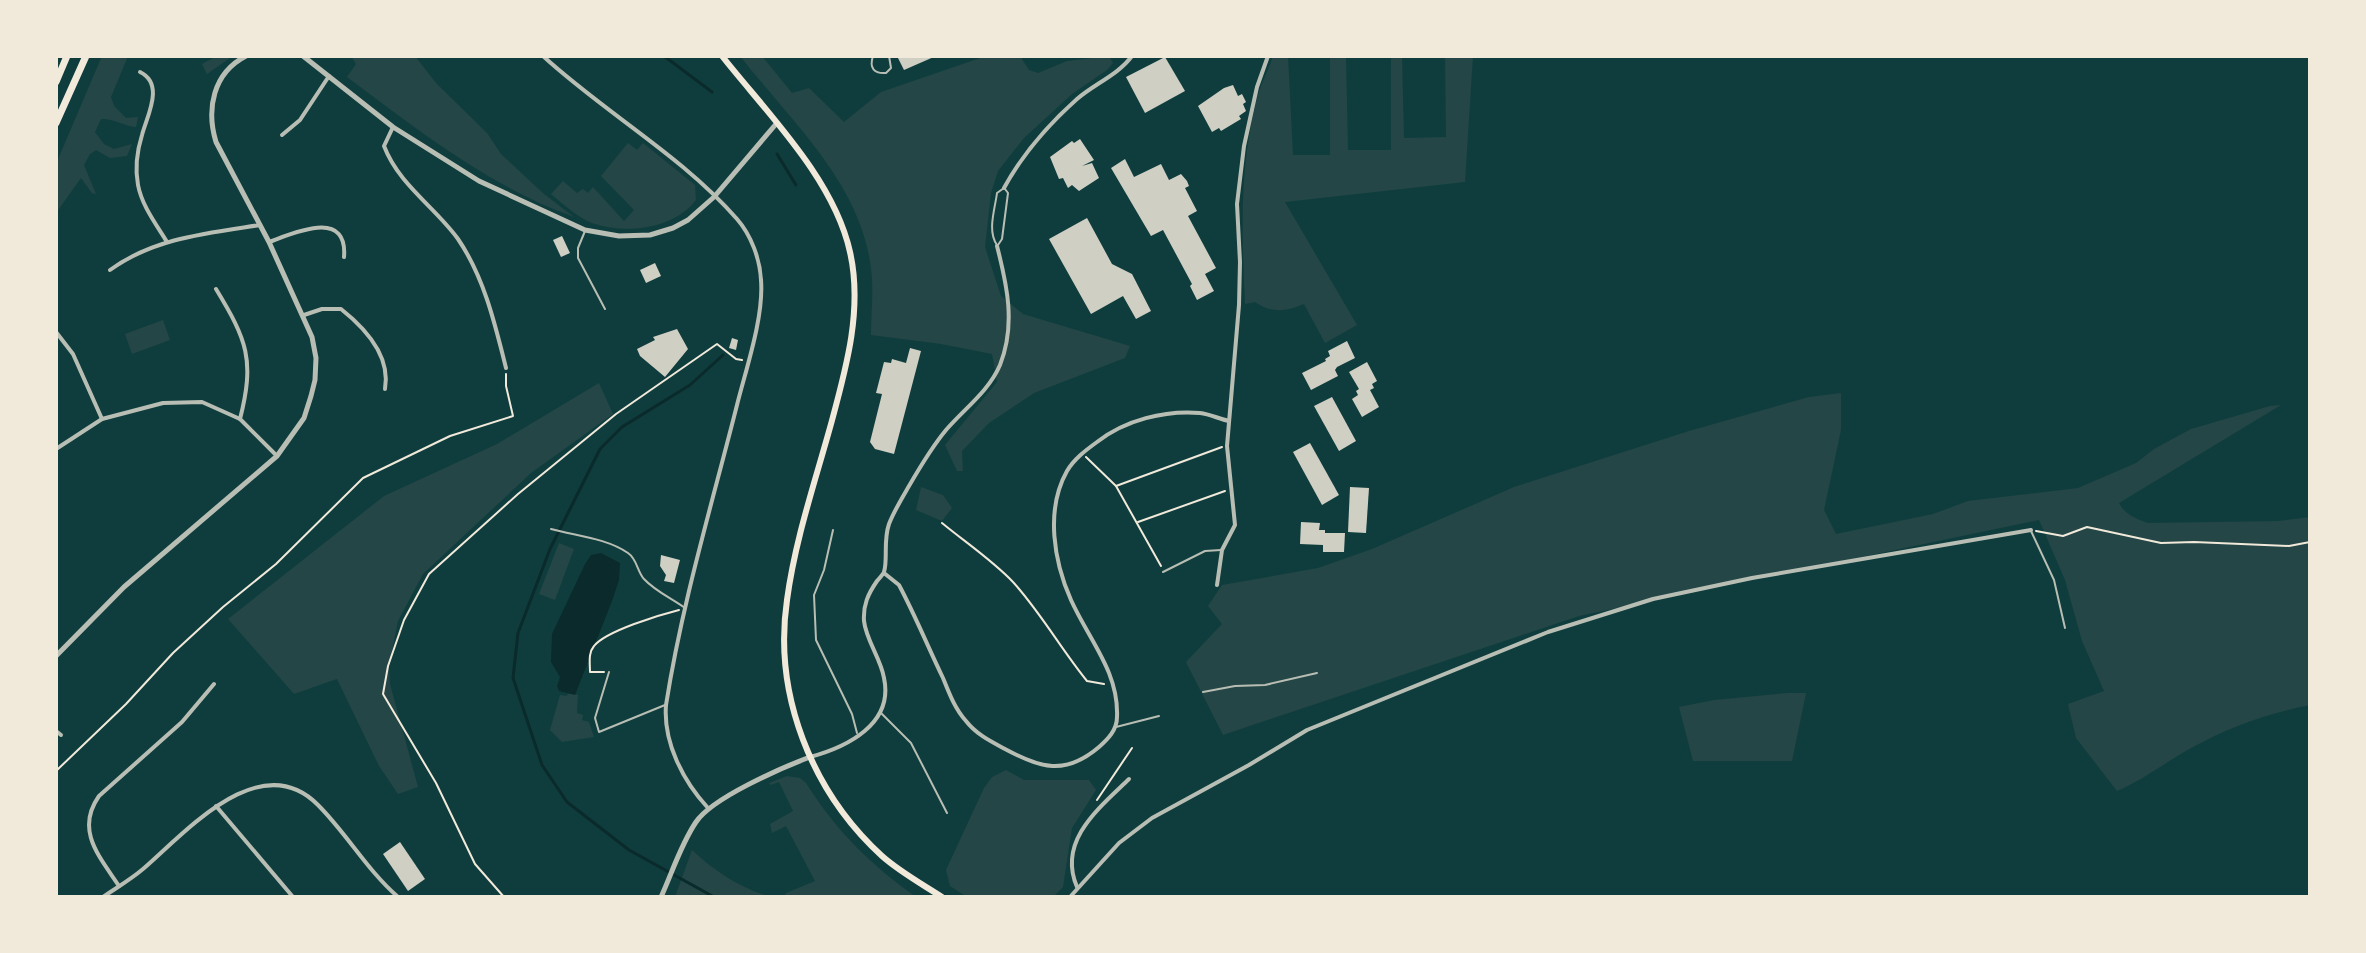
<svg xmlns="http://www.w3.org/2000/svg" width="2366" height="953" font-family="Lora,serif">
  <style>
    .green { fill: #244646 }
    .water { fill: #0a2a2b }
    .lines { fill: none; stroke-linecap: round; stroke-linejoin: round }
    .stream { stroke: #0a2a2b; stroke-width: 3 }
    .building { fill: #cfcfc3 }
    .path { stroke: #f1e9da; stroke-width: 2 }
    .service { stroke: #b8beb3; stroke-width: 2 }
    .minor { stroke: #b8beb3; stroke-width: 4 }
    .tertiary { stroke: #b8beb3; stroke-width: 5 }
    .secondary { stroke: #f1e9da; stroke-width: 6 }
    .trunk { stroke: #f1e9da; stroke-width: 7 }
  </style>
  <rect width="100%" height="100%" fill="#0f3d3e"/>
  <g class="green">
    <path d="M 102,56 L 128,56 L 111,97 L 114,106 L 126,118 L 138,117 L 136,127 C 124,126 113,118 101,119 L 95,132 L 104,144 L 114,149 L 132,144 L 127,156 L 110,158 L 96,150 L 90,154 L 84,165 L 96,194 L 92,193 L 81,178 L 56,213 L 56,164 Z"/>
    <polygon points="217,56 233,56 207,74 202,64"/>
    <path d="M 351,56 L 415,56 L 436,83 L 487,133 L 501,154 L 544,194 L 574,217 C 490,187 418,130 347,77 L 356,64 Z"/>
    <path d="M 740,56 L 762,56 L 792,93 L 809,88 L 844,122 L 881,92 L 986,56 L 1020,56 L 1029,70 L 1038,73 L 1067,61 L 1109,56 L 1113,63 L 1107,70 L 1072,94 L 1024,138 L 998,171 L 991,193 L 985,247 L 1001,296 L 1023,314 L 1130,346 L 1125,358 L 1034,393 L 989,423 L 962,451 L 963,471 L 957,471 L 945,445 L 997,382 L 992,354 L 941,344 L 871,335 C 871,317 873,298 872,280 C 867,188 793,124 740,56 Z"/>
    <path d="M 1273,56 L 1288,56 L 1293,155 L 1330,155 L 1330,56 L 1346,56 L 1348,150 L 1391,150 L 1391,56 L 1402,56 L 1404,138 L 1446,137 L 1445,56 L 1473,56 L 1465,182 L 1285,202 L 1357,325 L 1325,343 L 1304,304 C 1287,311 1272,314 1255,302 L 1245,304 C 1242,234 1239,171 1256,102 C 1260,85 1268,72 1273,56 Z"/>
    <path d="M 628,143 L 637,150 L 643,143 L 695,185 L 696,200 C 674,229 625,235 592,223 C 577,217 563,204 551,194 L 563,181 L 577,193 L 583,189 L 588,193 L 593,187 L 624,221 L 634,210 L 601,176 Z"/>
    <polygon points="163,320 170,340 132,354 125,334"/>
    <polygon points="599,383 613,414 531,473 423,574 398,621 389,666 390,684 418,787 398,794 379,766 337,679 294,694 228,619 384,496 497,444"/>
    <path d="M 1841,393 L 1841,430 L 1824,510 L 1836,534 L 1933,514 L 1968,501 L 2078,488 L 2136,463 L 2154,449 L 2191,429 L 2270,406 L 2281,405 L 2119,503 C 2125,515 2137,519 2148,523 L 2279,521 L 2310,517 L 2310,705 C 2269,713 2229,727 2193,747 C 2167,761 2145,779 2117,791 L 2076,738 L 2068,704 L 2104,691 L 2082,641 L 2065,580 L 2039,520 L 1579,616 L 1223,735 L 1186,662 L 1222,624 L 1208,606 L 1222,585 L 1318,568 L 1372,549 L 1514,487 L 1689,431 L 1809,397 Z"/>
    <polygon points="921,487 943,495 952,508 942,521 916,510"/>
    <polygon points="559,543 574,549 555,600 539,594"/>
    <polygon points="570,693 578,695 577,713 583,715 582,720 589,722 594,737 562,742 550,730 560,695 566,696"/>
    <polygon points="1787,693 1806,693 1792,761 1693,761 1679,707 1714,700"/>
    <polygon points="1006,770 1024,780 1089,780 1096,790 1072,828 1063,887 1053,897 967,897 950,886 946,870 984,788 992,777"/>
    <path d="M 787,776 L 800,778 L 806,783 C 837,832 870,864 916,897 L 784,897 L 786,893 L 815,881 L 786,826 L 772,833 L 770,824 L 793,811 L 779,782 L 771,785 L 769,783 Z"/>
    <path d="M 692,850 C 714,871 742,889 771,897 L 675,897 Z"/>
  </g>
  <polygon class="water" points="601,553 620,563 619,580 612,601 575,695 559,691 557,686 560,677 551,662 552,634 585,564 591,555"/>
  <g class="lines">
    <g class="stream">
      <polyline points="664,56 712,92"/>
      <polyline points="777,154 796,185"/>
      <polyline points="714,897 629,850 567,802 542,765 513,678 518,633 550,549 600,449 622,427 690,385 723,355"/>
    </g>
  </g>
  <g class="building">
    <polygon points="897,56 936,56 904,70"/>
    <polygon points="1165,57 1185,91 1145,113 1126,77"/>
    <polygon points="1233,85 1238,96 1242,94 1246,102 1243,104 1246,111 1239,116 1241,119 1221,131 1219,128 1212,132 1198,106 1224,88"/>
    <polygon points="1080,139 1094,160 1082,166 1092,163 1099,178 1079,191 1072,185 1068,188 1063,178 1059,179 1050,157 1072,141 1074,143"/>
    <polygon points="1125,159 1134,177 1161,164 1169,180 1181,174 1187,181 1189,186 1185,188 1197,211 1188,216 1216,268 1205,274 1214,291 1197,300 1190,286 1192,284 1163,230 1151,236 1111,168"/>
    <polygon points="1087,218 1112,264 1132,274 1151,311 1136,319 1123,296 1091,314 1049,239"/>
    <polygon points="562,236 570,253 561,257 553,240"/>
    <polygon points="655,263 661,276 646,283 640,270"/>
    <polygon points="677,329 688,349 665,377 640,356 637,349 655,340 653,337"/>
    <polygon points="732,338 738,340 736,350 729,348"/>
    <polygon points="1347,341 1355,358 1337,367 1335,370 1338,376 1311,390 1302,373 1326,361 1325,359 1330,356 1328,351"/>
    <polygon points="910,348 921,351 894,454 875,449 870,442 882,394 876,393 884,362 891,363 892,359 906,363"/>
    <polygon points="1367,362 1377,381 1372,384 1374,388 1370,390 1379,407 1362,417 1352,399 1358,395 1356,391 1359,389 1349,372"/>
    <polygon points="1332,397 1356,441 1339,451 1314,406"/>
    <polygon points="1310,443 1339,495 1322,505 1293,452"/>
    <polygon points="1350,487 1369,488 1366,533 1348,532"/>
    <polygon points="1301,522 1320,523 1319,530 1325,530 1325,533 1345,533 1344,552 1323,552 1323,545 1300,544"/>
    <polygon points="661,555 680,560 674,583 664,581 666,575 660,566"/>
    <polygon points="400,842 425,879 408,891 383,854"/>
  </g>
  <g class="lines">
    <g class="path">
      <polyline points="1086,457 1116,486 1161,566"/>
      <polyline points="1116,486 1222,447"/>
      <polyline points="1138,522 1225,491"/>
      <path d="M 942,523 C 965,542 992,560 1013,582 C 1041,613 1061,649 1087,681 L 1104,684"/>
      <polyline points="2036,531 2063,536 2087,527 2161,543 2194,542 2289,546 2310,542"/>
      <path d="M 604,672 L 590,672 C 590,663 588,653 594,646 C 606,631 659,615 679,610"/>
      <polyline points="56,771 126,704 173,653 223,607 276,564 363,478 450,436 513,416 506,386 506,374"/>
      <polyline points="1097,800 1132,748"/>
      <polyline points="504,897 475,864 436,783 383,694 388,666 404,620 429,574 518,494 616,414 717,344 736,359 742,360"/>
    </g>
    <g class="service">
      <path d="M 873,56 C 869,68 874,74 886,73 L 891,68 L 889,56"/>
      <polyline points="585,231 578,248 578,258 605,309"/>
      <path d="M 997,245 C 987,231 995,209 997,193 L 1004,188"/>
      <polyline points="998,245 1002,239 1008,193 1005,189"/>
      <path d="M 551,529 C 576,536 606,538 628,553 C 637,559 637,571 644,579 C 655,591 671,598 685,608"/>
      <polyline points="833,530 824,570 814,595 816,640 852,714 857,733"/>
      <polyline points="2031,531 2054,580 2065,628"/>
      <polyline points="1163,572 1205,551 1221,550"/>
      <polyline points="609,672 595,718 599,732 665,705"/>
      <polyline points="1203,692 1235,686 1265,685 1317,673"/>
      <polyline points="881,713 911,743 947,813"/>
      <polyline points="1116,727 1159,716"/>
    </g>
    <g class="minor">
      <path d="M 543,56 C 605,113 681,155 737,219 C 751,235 760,259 761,280 C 764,317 746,369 737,405 C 712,504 682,603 666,705 C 663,742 683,781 708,808"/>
      <path d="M 140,72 C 165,84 147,116 142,135 C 137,151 135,169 138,185 C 142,206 156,224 167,242"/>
      <path d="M 393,127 L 384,146 C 399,185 435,207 458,239 C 484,277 495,324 506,368"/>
      <polyline points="282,135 300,120 329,76"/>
      <path d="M 1004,188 C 1022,155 1049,124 1077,99 C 1094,84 1118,75 1132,56"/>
      <path d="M 269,242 C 294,233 348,208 344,257"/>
      <path d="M 110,270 C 154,238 208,233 260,225"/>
      <path d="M 216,289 C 247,340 255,360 240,419 L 277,456"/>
      <path d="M 304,315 L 322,309 L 341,309 C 365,328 391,355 385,389"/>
      <polyline points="56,332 73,354 102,419 163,403 202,402 240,419"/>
      <polyline points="56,449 102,419"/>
      <path d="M 884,573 L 899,585 C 915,615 928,647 943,678 C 949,693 955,709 966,721 C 976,734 990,741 1005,749 C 1040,768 1065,776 1099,747 C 1108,739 1117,730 1117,717 C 1119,672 1089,640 1071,600 C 1054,562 1045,510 1067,471 C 1074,459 1086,450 1097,442 C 1125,420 1165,410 1200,413 C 1210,414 1219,419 1229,421"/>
      <polyline points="1217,585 1222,550 1235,525 1227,446 1239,305 1240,262 1237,204 1244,146 1257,87 1268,56"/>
      <polyline points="56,731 61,735"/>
      <path d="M 810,757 C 847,747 894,724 884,678 C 881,659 866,640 864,621 C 863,605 868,594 877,581 C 878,580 884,573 884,572 C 888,560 883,541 889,524 C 894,511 902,498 909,486 C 920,467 931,448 946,430 C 964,409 989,391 1000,365 C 1016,325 1007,285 997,246"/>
      <polyline points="216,806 293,897"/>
      <path d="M 119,886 C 99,856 75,830 99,796 L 182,722 L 214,684"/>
      <path d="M 1077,887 C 1057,841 1099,808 1129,779"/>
      <path d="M 103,897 C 116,888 130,880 143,869 C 185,833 260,746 318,805 C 347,834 367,870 398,897"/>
      <polyline points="1070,897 1119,843 1152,818 1249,765 1307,730 1548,632 1653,599 1752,578 2031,530"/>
    </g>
    <g class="tertiary">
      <polyline points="303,56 393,127 479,181 585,230 619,236 650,235 673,228 688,220 714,197 776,124"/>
      <path d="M 56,656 L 124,587 L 277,456 L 304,418 L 311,396 L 315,380 L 316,358 L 312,337 L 269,242 L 216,142 C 206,109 213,73 246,56"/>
      <path d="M 661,897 C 672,873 681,844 696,822 C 712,798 781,768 810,757"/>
    </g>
    <path class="secondary" d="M 722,56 C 767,113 834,179 850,252 C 863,309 846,369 831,424 C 815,482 795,540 787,600 C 773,695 812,792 882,856 C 900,872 922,884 942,897"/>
    <g class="trunk">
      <polyline points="56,82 67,56"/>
      <polyline points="56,123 86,56"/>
    </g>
  </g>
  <rect width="2366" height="953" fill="none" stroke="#f1e9da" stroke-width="116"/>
</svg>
